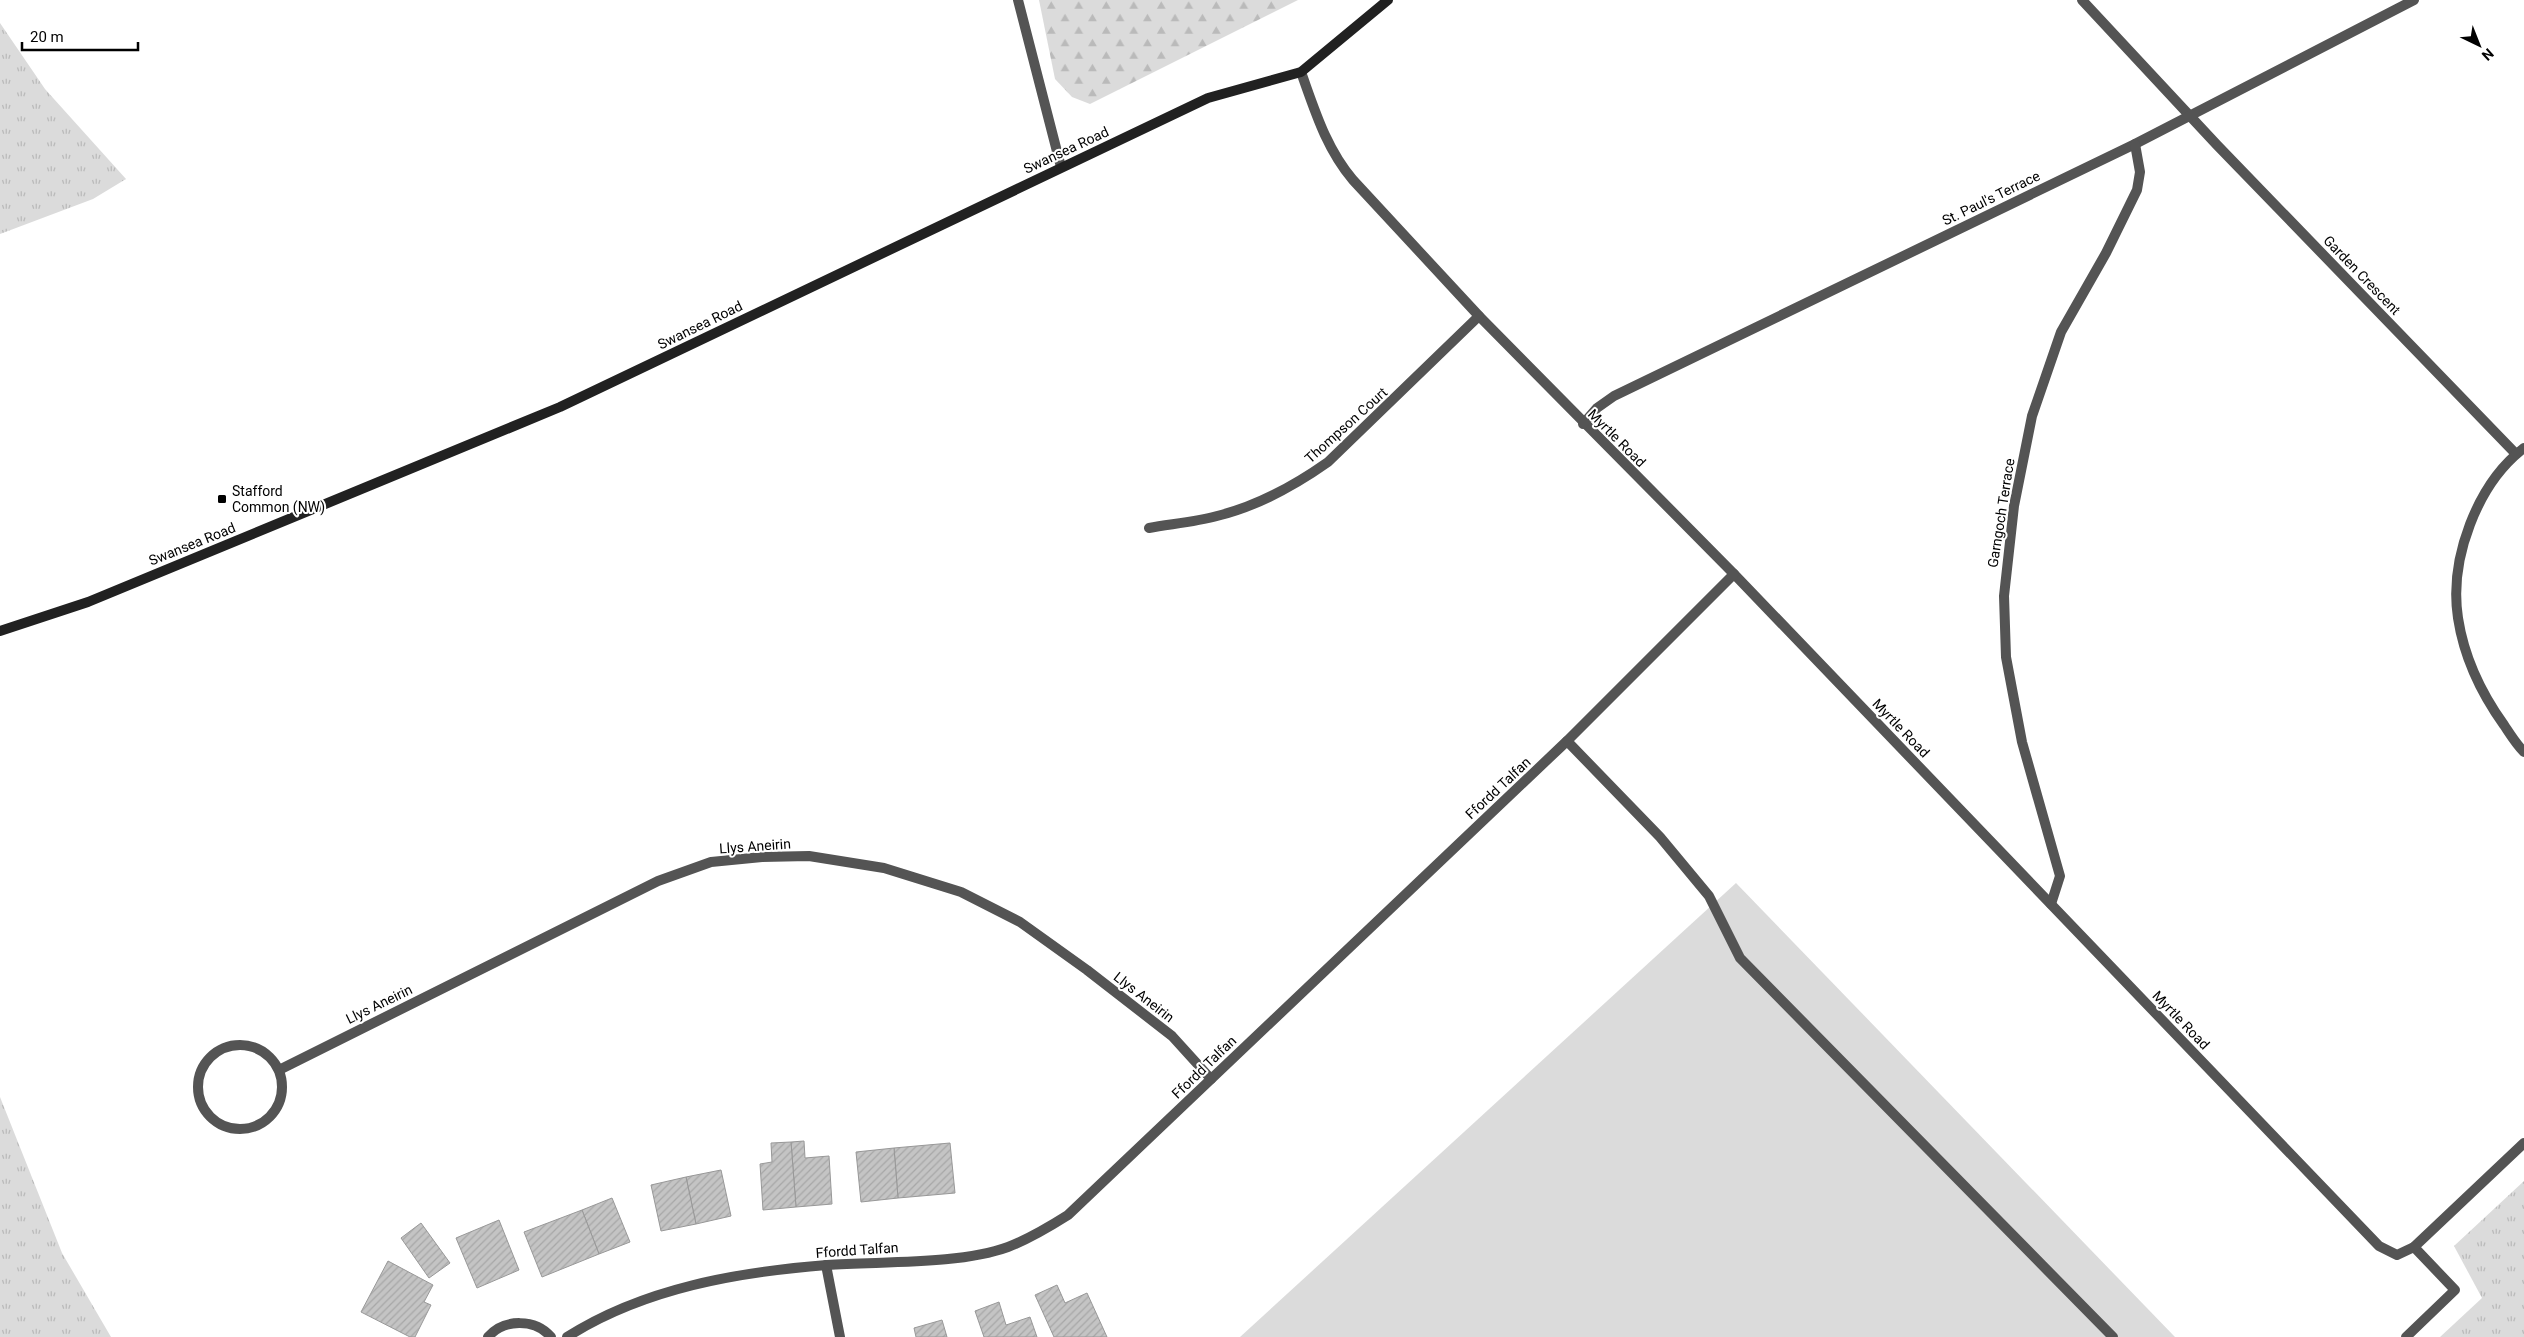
<svg xmlns="http://www.w3.org/2000/svg" width="2524" height="1337" font-family="Roboto,sans-serif">
  <style>
    .grass { fill: url(#grass-tufts) }
    .forest { fill: url(#forest-firs) }
    .park { fill: #dbdbdb }
    .building { fill: url(#building-hatch); stroke: #989898 }
    .lines { fill: none; stroke-linecap: round; stroke-linejoin: round }
    .lane { stroke: #545454; stroke-width: 10 }
    .street { stroke: #545454; stroke-width: 10 }
    .secondary { stroke: #212121; stroke-width: 10 }
    .poi-dot { fill: #000; stroke: #fff; stroke-width: 2 }
    .labels { text-anchor: middle; stroke-width: 4; stroke-linejoin: round; paint-order: stroke }
    .street-label { font-size: 14px; fill: #000; stroke: #fff }
    .poi-label { font-size: 14px; fill: #000; stroke: #fff; text-anchor: start }
  </style>
  <defs>
    <pattern id="grass-tufts" width="24" height="20" patternUnits="userSpaceOnUse" patternTransform="scale(1.25)"><rect width="24" height="20" fill="#dbdbdb"/><path d="M3 7l-1-3M5 7V3M7 7l1-3M15 17l-1-3M17 17v-4M19 17l1-3" fill="none" stroke="#bababa"/></pattern>
    <pattern id="forest-firs" width="22" height="20" patternUnits="userSpaceOnUse" patternTransform="scale(1.25)"><rect width="22" height="20" fill="#dbdbdb"/><path d="M5 1l3.5 6h-7zM16 11l3.5 6h-7z" fill="#bababa"/></pattern>
    <pattern id="building-hatch" width="6" height="6" patternUnits="userSpaceOnUse" patternTransform="scale(1.25)"><rect width="6" height="6" fill="#c4c4c4"/><path d="M-1 1l2-2M0 6l6-6M5 7l2-2" fill="none" stroke="#a7a7a7"/></pattern>
  </defs>
  <rect width="100%" height="100%" fill="#fff"/>
  <g class="grass">
    <polygon points="0,23 45,89 126,179 93,199 0,234"/>
    <polygon points="0,1097 62,1253 111,1337 0,1337"/>
    <polygon points="2524,1181 2524,1337 2440,1337 2482,1298 2454,1246"/>
  </g>
  <polygon class="forest" points="1039,0 1298,0 1090,104 1072,97 1055,79"/>
  <polygon class="park" points="1736,883 2175,1337 1240,1337"/>
  <g class="building">
    <polygon points="804,1141 805,1158 829,1156 832,1204 796,1207 791,1142"/>
    <polygon points="791,1142 796,1207 763,1210 760,1164 772,1162 771,1143"/>
    <polygon points="950,1143 955,1193 898,1198 894,1148"/>
    <polygon points="894,1148 898,1198 861,1202 856,1152"/>
    <polygon points="721,1170 731,1216 696,1224 686,1177"/>
    <polygon points="686,1177 696,1224 661,1231 651,1185"/>
    <polygon points="612,1198 630,1242 599,1254 582,1210"/>
    <polygon points="582,1210 599,1254 542,1277 524,1232"/>
    <polygon points="499,1220 519,1270 477,1288 456,1238"/>
    <polygon points="421,1223 450,1263 429,1278 401,1238"/>
    <polygon points="388,1261 433,1285 424,1302 431,1305 415,1337 410,1337 361,1312"/>
    <polygon points="1057,1285 1065,1303 1087,1293 1107,1337 1054,1337 1035,1295"/>
    <polygon points="999,1302 1006,1325 1030,1317 1037,1337 984,1337 975,1311"/>
    <polygon points="942,1320 947,1337 916,1337 914,1328"/>
  </g>
  <g class="lines">
    <g class="lane">
      <polyline points="1567,741 1660,837 1709,896 1740,958 2113,1337"/>
      <polyline points="826,1265 840,1337"/>
      <polyline points="2406,1337 2455,1290 2414,1247"/>
    </g>
    <g class="street">
      <polyline points="1018,0 1061,167"/>
      <polyline points="2082,0 2217,145 2516,454"/>
      <path d="M 1301,72 C 1315,111 1326,148 1353,180 L 1479,316 L 1734,574 L 2379,1246 L 2397,1255 L 2414,1247 L 2524,1143"/>
      <polyline points="1583,424 1597,408 1614,396 2135,144 2414,0"/>
      <path d="M 2524,448 C 2477,484 2449,559 2458,618 C 2464,657 2481,693 2504,725 C 2510,734 2516,744 2524,752"/>
      <path d="M 1149,528 C 1171,524 1195,522 1217,516 C 1258,506 1294,486 1328,462 L 1479,316"/>
      <polyline points="2051,904 2060,876 2022,742 2006,657 2004,596 2014,506 2032,416 2061,332 2106,253 2137,190 2140,172 2135,144"/>
      <circle cx="240" cy="1087" r="42"/>
      <polyline points="279,1070 658,881 711,862 762,857 809,856 884,868 961,892 1020,922 1087,970 1172,1036 1211,1079"/>
      <path d="M 488,1337 C 504,1318 536,1319 551,1337"/>
      <path d="M 567,1337 C 644,1288 738,1272 827,1265 C 881,1261 958,1265 1008,1247 C 1029,1239 1049,1227 1068,1215 L 1567,741 L 1734,574"/>
    </g>
    <polyline class="secondary" points="0,631 88,602 560,407 1208,98 1301,72 1388,0"/>
  </g>
  <rect class="poi-dot" x="217" y="494" width="10" height="10" rx="2.5"/>
  <g class="labels">
    <g class="street-label">
      <text transform="translate(1066 150) rotate(-25)" y="5">Swansea Road</text>
      <text transform="translate(1991 198) rotate(-26)" y="5">St. Paul's Terrace</text>
      <text transform="translate(2362 275) rotate(46)" y="5">Garden Crescent</text>
      <text transform="translate(700 325) rotate(-26)" y="5">Swansea Road</text>
      <text transform="translate(1346 425) rotate(-42)" y="5">Thompson Court</text>
      <text transform="translate(1617 438) rotate(45)" y="5">Myrtle Road</text>
      <text transform="translate(2001 513) rotate(-81)" y="5">Garngoch Terrace</text>
      <text transform="translate(192 544) rotate(-22)" y="5">Swansea Road</text>
      <text transform="translate(1901 728) rotate(46)" y="5">Myrtle Road</text>
      <text transform="translate(1498 788) rotate(-43)" y="5">Ffordd Talfan</text>
      <text transform="translate(755 846) rotate(-4)" y="5">Llys Aneirin</text>
      <text transform="translate(1144 997) rotate(38)" y="5">Llys Aneirin</text>
      <text transform="translate(379 1004) rotate(-26)" y="5">Llys Aneirin</text>
      <text transform="translate(2181 1020) rotate(46)" y="5">Myrtle Road</text>
      <text transform="translate(1204 1067) rotate(-44)" y="5">Ffordd Talfan</text>
      <text transform="translate(857 1250) rotate(-4)" y="5">Ffordd Talfan</text>
    </g>
    <g class="poi-label">
      <text x="232" y="496">Stafford<tspan x="232" dy="16">Common (NW)</tspan></text>
    </g>
  </g>
  <g transform="translate(2479 45) rotate(137)" stroke="#ffffff" stroke-width="4" paint-order="stroke">
  <path d="M0-4L9 19L0 12L-9 19Z" fill="#000000"/>
  <text y="-8" font-size="14" font-weight="bold" text-anchor="middle" fill="#000000">N</text>
  </g>
  <path d="M22 42v8h116v-8" fill="none" stroke="#000000" stroke-width="2.5"/>
  <text x="30" y="42" font-size="15" fill="#000000" stroke="#ffffff" stroke-width="4" paint-order="stroke">20 m</text>
</svg>
